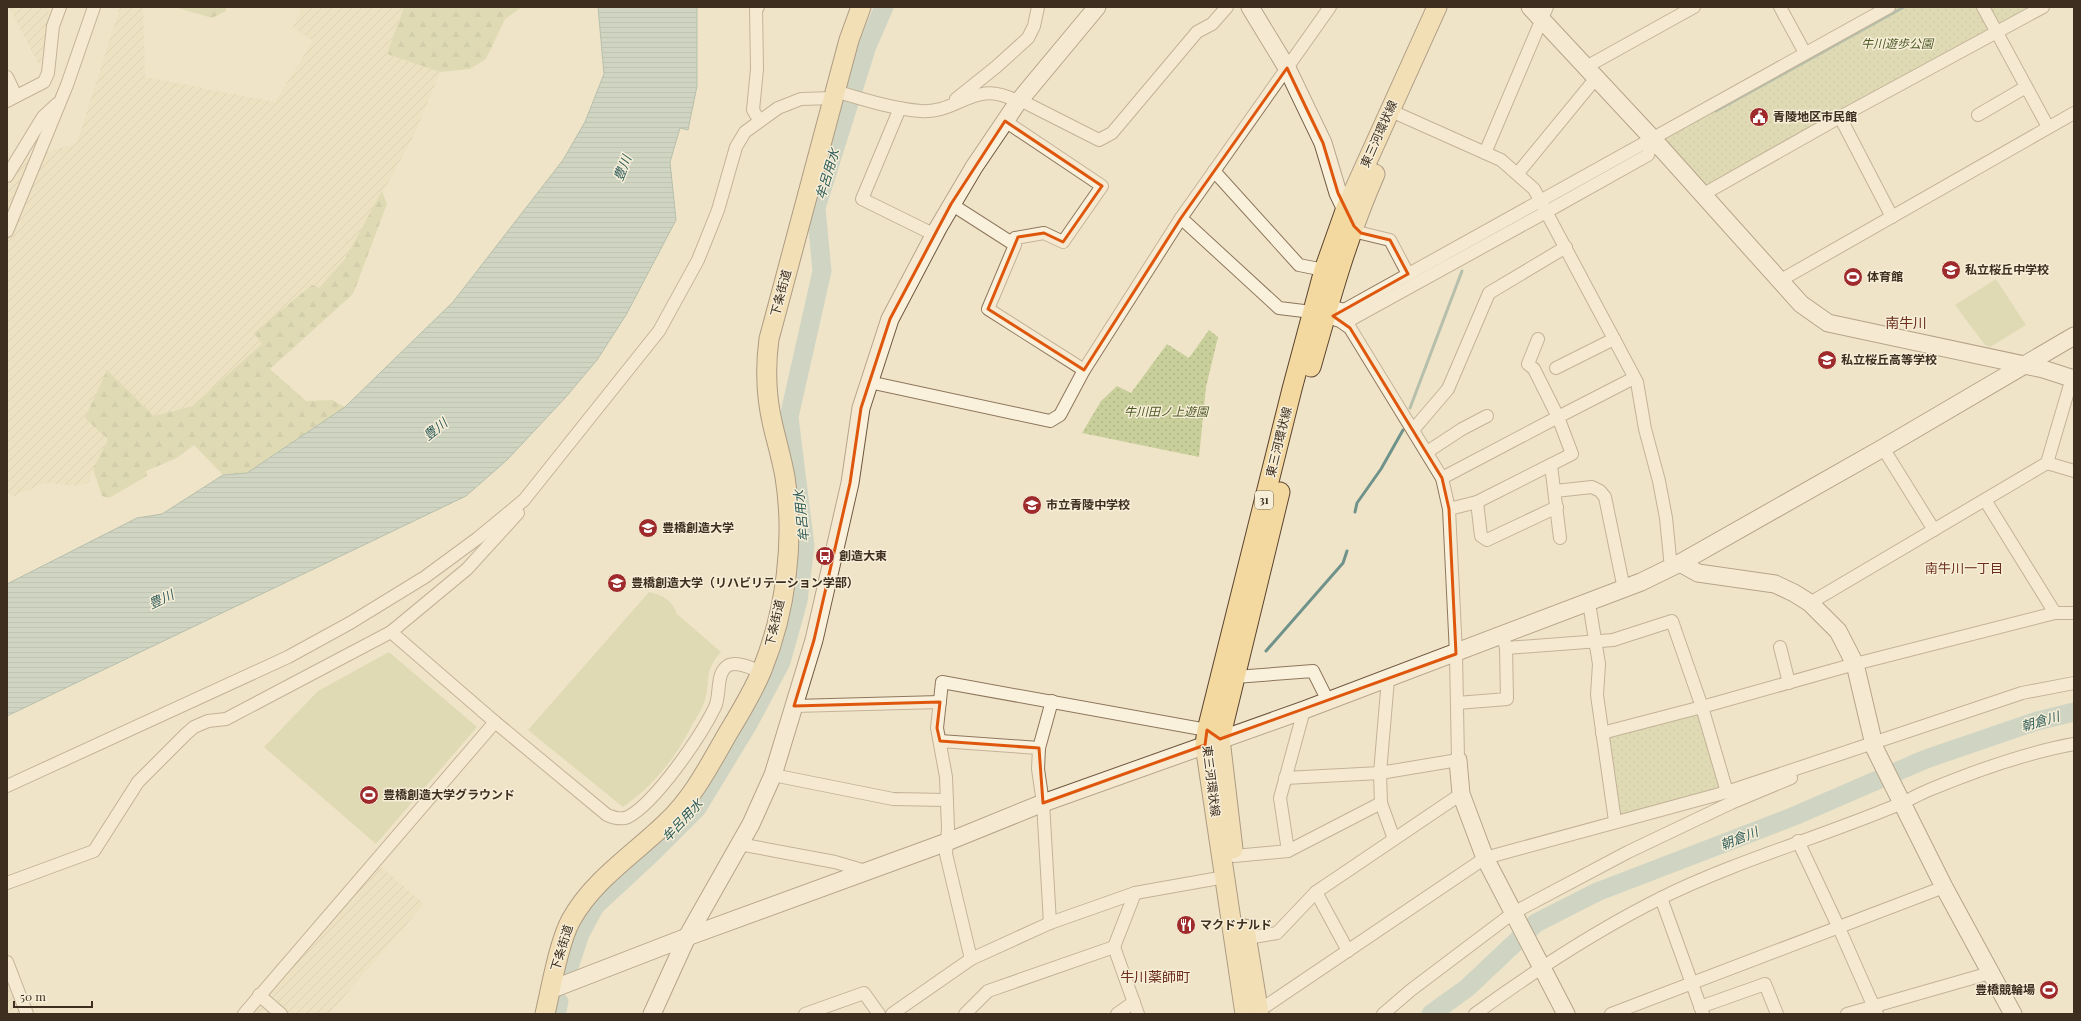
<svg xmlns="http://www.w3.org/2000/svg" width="2081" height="1021" font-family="'Playfair Display','Noto Sans JP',serif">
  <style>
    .farmland { fill: url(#farmland-furrows) }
    .grass { fill: #c9cf9b }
    .forest { fill: url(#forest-firs) }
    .park { fill: url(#park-dots) }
    .water { fill: url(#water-rules); stroke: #6f938a }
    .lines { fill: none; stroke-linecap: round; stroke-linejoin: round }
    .stream { stroke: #6f938a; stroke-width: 3 }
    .river { stroke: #a9c4bc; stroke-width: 19 }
    .street-casing { stroke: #8d765c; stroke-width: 14 }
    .secondary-casing { stroke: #6f573f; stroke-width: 19 }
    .primary-casing { stroke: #5b4430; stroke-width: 21 }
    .street { stroke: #faf1dc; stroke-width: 12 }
    .secondary { stroke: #faf1dc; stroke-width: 17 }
    .primary { stroke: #f3d9a0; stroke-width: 19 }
    .marked { fill: none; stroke: #df570d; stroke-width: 3; stroke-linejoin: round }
    .labels { text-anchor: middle; stroke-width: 3; stroke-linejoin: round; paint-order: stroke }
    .shield { fill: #f7eed8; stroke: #756857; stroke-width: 1 }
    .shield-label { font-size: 11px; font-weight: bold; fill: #3d2e20 }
    .park-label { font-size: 12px; font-style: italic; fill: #4d5a26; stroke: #f7eed8 }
    .poi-label { font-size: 12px; font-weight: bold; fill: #3d2e20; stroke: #f7eed8; text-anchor: start }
    .street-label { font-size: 12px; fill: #3d2e20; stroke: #f7eed8 }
    .water-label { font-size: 13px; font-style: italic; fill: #2f5d5a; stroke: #f7eed8 }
    .neighbourhood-label { font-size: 13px; fill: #6b2e1e; stroke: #f7eed8 }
    .quarter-label { font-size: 14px; fill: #6b2e1e; stroke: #f7eed8 }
  </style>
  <defs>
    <pattern id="farmland-furrows" width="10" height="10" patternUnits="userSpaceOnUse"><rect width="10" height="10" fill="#e6deb5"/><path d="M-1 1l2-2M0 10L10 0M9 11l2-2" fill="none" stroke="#c6bf9b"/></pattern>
    <pattern id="forest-firs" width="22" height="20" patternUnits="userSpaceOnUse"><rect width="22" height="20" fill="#c9cf9b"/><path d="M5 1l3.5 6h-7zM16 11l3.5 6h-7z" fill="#aeb285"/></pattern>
    <pattern id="park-dots" width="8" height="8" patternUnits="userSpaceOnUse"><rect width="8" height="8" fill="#c9cf9b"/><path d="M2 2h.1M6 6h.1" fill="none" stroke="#aeb285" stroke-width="1.8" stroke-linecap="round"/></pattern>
    <pattern id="water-rules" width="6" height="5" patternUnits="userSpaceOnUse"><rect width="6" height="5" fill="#a9c4bc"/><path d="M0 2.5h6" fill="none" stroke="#8ba098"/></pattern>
  </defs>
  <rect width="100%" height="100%" fill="#f0e4c8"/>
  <g class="farmland">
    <polygon points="9,7 50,7 40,67"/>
    <polygon points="120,7 143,7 145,77 275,102 313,41 293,27 302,7 404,7 387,54 440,72 415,133 367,222 345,259 319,288 254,333 262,344 192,406 154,416 107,370 108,439 93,469 89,482 81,486 44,483 12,497 7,492 7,160 9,164 77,143"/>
    <polygon points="371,858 424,904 329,1014 240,1014"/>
    <polygon points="7,979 20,1014 7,1014"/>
  </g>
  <g class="grass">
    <polygon points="1996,279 2026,325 1990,347 1985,345 1955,305"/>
    <path d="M 649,592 C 663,595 672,600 677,614 L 721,652 C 702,673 712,681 704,703 C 701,711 696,718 692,725 C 675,759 654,785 623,807 L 528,730 Z"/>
    <polygon points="389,652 477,727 376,844 264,747 318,691"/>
  </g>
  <g class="forest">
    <polygon points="175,7 226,7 226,11 212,18"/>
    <polygon points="404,7 522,7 505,19 486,59 470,69 440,72 387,54"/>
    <polygon points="382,191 387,204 353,294 270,369 306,401 332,400 345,407 247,473 223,475 194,445 177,458 146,471 147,476 109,498 102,496 93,469 108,439 85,418 107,370 154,416 192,406 262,344 254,333 312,285 319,288 345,259"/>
  </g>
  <g class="park">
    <polygon points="1889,7 2043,7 1702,195 1653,139"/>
    <polygon points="1209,330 1218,337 1206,387 1199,457 1082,433 1101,401 1117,386 1131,393 1167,344 1189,358"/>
    <polygon points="1698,712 1721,789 1619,816 1606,737"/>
  </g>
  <polygon class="water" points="598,7 697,7 697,86 688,130 680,128 670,162 676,220 626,315 597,360 565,398 507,460 466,496 7,716 7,584 137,518 162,514 223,475 247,473 345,407 453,302 563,160 585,122 604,74"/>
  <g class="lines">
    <g class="stream">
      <polyline points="1716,111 1904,7"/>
      <polyline points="1410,408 1462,271"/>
      <polyline points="1355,512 1357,503 1381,469 1403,430"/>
      <polyline points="1266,651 1343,563 1347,551"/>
    </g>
    <g class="river">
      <polyline points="569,967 580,934 595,906 652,853 697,808 748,724 781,662 798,601 805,546 789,417 822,271 816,208 867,46 884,7"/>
      <polyline points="556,1014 559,1002"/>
      <polyline points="1431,1014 1467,988 1536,923 1597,892 1792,817 1926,759 2037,721 2074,712"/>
    </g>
    <defs>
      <g id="street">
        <polyline points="758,7 756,7 757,69 753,110 759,120"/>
        <polyline points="1780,7 1805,53"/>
        <polyline points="1983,7 2048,127"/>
        <polyline points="1586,67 1694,7"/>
        <polyline points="7,77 16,96"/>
        <path d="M 835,91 C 862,99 893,109 921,111 C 959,114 975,77 1018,102"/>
        <polyline points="956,99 996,67 1028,38 1034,26 1038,7"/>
        <polyline points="1020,100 1099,140 1112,133 1197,32 1212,24 1227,7"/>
        <polyline points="7,101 44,82 48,73 53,26 60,7"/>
        <polyline points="900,108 862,199 935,235"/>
        <polyline points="1389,110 1501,160 1534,189 1637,382 1645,429 1659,481 1666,518 1671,568"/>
        <polyline points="1978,115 2026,87"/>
        <polyline points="1840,117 1892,217"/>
        <polyline points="1005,121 1102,186 1063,242 1044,233 1015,238 1011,242"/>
        <polyline points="1485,153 1547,7"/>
        <polyline points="1214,171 1299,265 1324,270"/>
        <polyline points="1518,173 1596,78"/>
        <polyline points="7,176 43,117 57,104"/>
        <polyline points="1702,195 1840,117 2043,7"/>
        <polyline points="951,204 1015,245 988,309 1084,370"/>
        <polyline points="1181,218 1279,308 1312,312 1340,321 1350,328"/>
        <polyline points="1354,226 1361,233 1390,240 1408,274"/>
        <polyline points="7,231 67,85 94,7"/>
        <polyline points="1781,280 2074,113"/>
        <polyline points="1344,310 1889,7"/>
        <polyline points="1348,321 1546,212 1648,155 1653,139"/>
        <polyline points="1556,368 1614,339"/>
        <polyline points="869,382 1050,421 1060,415 1084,370 1181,218 1330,7"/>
        <polyline points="1413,430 1448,389 1489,293 1566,247"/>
        <polyline points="1883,448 1934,530"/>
        <polyline points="1427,452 1462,429 1487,416"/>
        <polyline points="2047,463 2074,471"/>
        <polyline points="1551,465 1560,538"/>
        <polyline points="1442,478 1558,417 1534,369 1528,364 1538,339"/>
        <polyline points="1555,491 1592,487 1600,491 1605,497 1624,589"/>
        <polyline points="1985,500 2055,613"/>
        <polyline points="1477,502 1481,536 1487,540 1557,507"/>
        <polyline points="1449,509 1477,502 1572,454 1558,417 1634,378"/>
        <polyline points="1589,603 1599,664 1597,695 1615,821"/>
        <polyline points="1810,603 2047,463 2072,378"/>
        <polyline points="391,632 467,569 518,513"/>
        <polyline points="1503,636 1506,648 1613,640 1672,621 1702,707 1855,664 2055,613 2074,613"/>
        <polyline points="1780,647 1789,683"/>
        <polyline points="1235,677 1313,671 1328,701"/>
        <polyline points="1388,679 1380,773 1381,803 1394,839"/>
        <polyline points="1457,703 1507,699 1506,648"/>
        <polyline points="794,706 940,702"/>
        <polyline points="1602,733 1702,707 1727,792"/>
        <polyline points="940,741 1039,748"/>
        <polyline points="773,775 893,799 947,800"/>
        <polyline points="1285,778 1380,773 1458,760 1456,654 1449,509 1442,478 1350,328 1344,310 1327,305 1322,307"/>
        <polyline points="7,786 288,657 350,623 425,577 478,538 524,500 659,331 698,260 718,210 736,147 745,132 778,108 801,99 833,98"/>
        <polyline points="1798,841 1839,928 1877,1014"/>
        <polyline points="739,844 835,862 869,872"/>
        <polyline points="1288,851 1280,798 1304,710"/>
        <polyline points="1234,856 1288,851 1381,803"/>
        <polyline points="7,883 94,851 138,782 186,734 194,727 208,721 226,719 391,632 495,722"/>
        <polyline points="1316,892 1348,951"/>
        <polyline points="1661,898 1703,1014"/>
        <polyline points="1050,923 1043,803 1038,769 1039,748 1052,701"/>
        <polyline points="1247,938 1277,933 1316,892 1461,794"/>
        <polyline points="1114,947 1138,1014"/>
        <polyline points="971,959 946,854 948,828 946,777 937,728 942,682 1207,730 1213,734"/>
        <polyline points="7,962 27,1014"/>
        <polyline points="259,995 281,1014"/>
        <polyline points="1700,1007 1765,984 1777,1014"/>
        <path d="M 244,1014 L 495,722 L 607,815 C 614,818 621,820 628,817 C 656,802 701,736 715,707 C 721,695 715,672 729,665 C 738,661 753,669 762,672"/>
        <polyline points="805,1014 864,993 879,1014"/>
        <polyline points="892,1014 971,959 1050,923 1135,893 1225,877"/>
        <polyline points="965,1014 988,991 1114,947 1135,893"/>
        <polyline points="1117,1014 1134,1002"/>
        <polyline points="1254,1014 1485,858 1727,792 2022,693 2074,683"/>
        <polyline points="1383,1014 1411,990 1513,913 1628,852 1731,803 1791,778"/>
        <path d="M 1475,1014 C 1534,971 1595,931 1661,898 C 1738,860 1822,837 1902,803 C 1911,799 1919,794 1929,790 C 1975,771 2024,753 2074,744"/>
        <polyline points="1611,1014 1944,887"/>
        <polyline points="1847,1014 1990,973"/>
      </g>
      <g id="secondary">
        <polyline points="1250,7 1287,68 1323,143 1338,193 1350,218"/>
        <polyline points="1530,7 1653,139 1801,304 1828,323 2043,369 2074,379"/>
        <polyline points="1680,563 1698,573 1775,584 1794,593 1810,603 1838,631 1855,664 1875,749 1944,887 2013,1014"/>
        <polyline points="1458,760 1461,794 1485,858 1566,1014"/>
        <polyline points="550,990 687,937 947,842 1043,803 1304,710 1641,582 1680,563 1883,448 2074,336"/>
        <polyline points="652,1014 687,937 751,824 773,775 814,640 850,483 861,408 890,319 938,228 974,167 1018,102 1097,7"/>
      </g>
      <g id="primary">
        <path d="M 1311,367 C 1330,300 1347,238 1375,174"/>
        <polyline points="1233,849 1220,739 1280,492"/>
        <polyline points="1245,929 1259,1014"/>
        <path d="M 545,1014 C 551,988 559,942 571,920 C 593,880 634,854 666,823 C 693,798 710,764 728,733 C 740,713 753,692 762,670 C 786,611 795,540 785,477 C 782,460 777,443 773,426 C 766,397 765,368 769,339 L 849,40 L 861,7"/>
        <polyline points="1245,1014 1205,745 1207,730 1292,389 1324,270 1346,208 1437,7"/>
      </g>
    </defs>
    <use href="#street" class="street-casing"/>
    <use href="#secondary" class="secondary-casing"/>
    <use href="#primary" class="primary-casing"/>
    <use href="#street" class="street"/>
    <use href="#secondary" class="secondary"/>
    <use href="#primary" class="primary"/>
  </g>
  <path d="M0 0H2081V1021H0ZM 1287,68 L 1323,143 L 1338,193 L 1354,226 L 1361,233 L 1390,240 L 1408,274 L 1333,316 L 1350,328 L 1442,478 L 1449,509 L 1456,654 L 1220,739 L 1207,730 L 1205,745 L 1043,803 L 1039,748 L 940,741 L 937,728 L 940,702 L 794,706 L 814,640 L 850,483 L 861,408 L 890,319 L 951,204 L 1005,121 L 1102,186 L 1063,242 L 1044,233 L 1018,237 L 988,309 L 1084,370 L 1181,218 Z" fill="#f0e4c8" fill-opacity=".55" fill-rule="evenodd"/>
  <path class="marked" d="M 1287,68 L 1323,143 L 1338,193 L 1354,226 L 1361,233 L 1390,240 L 1408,274 L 1333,316 L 1350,328 L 1442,478 L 1449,509 L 1456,654 L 1220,739 L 1207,730 L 1205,745 L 1043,803 L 1039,748 L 940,741 L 937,728 L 940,702 L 794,706 L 814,640 L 850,483 L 861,408 L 890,319 L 951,204 L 1005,121 L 1102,186 L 1063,242 L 1044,233 L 1018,237 L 988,309 L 1084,370 L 1181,218 Z"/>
  <defs>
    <symbol id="civic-disc" viewBox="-11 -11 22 22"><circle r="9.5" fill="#9e2a2b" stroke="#f7eed8"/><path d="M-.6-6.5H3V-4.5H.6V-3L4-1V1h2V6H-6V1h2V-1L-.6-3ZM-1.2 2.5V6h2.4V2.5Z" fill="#fff"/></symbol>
    <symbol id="school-disc" viewBox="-11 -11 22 22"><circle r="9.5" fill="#9e2a2b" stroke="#f7eed8"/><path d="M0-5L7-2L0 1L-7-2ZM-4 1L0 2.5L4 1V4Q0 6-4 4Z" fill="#fff"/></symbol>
    <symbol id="stadium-disc" viewBox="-11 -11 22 22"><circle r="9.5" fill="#9e2a2b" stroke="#f7eed8"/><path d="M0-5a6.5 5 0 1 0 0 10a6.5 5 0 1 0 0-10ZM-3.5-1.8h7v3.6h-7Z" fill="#fff"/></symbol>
    <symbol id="university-disc" viewBox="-11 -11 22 22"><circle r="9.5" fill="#9e2a2b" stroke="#f7eed8"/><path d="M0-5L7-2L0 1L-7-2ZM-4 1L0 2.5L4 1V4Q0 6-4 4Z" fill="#fff"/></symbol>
    <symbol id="bus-disc" viewBox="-11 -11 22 22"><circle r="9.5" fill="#9e2a2b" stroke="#f7eed8"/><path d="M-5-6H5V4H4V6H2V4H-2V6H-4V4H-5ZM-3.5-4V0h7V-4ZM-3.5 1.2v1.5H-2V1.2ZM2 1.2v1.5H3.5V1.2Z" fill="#fff"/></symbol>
    <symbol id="restaurant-disc" viewBox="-11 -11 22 22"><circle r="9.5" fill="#9e2a2b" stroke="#f7eed8"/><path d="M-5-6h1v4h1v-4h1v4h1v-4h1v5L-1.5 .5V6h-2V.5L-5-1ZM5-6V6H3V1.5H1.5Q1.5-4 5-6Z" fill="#fff"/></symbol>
  </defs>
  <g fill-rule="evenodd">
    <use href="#civic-disc" x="1748" y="106" width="22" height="22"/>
    <use href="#school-disc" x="1940" y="259" width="22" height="22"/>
    <use href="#stadium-disc" x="1842" y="266" width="22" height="22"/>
    <use href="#school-disc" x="1816" y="349" width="22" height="22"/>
    <use href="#school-disc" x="1021" y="494" width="22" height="22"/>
    <use href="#university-disc" x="637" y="517" width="22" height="22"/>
    <use href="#bus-disc" x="814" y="545" width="22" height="22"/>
    <use href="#university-disc" x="606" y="572" width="22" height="22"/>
    <use href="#stadium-disc" x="358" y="784" width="22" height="22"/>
    <use href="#restaurant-disc" x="1175" y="914" width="22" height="22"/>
    <use href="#stadium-disc" x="2038" y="979" width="22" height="22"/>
  </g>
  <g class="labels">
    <rect class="shield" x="1255" y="491" width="18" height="18" rx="3"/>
    <g class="shield-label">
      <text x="1264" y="504">31</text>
    </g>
    <g class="park-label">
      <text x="1897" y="48">牛川遊歩公園</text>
      <text x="1166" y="416">牛川田ノ上遊園</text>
    </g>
    <g class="poi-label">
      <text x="1773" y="121">青陵地区市民館</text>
      <text x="1965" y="274">私立桜丘中学校</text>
      <text x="1867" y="281">体育館</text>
      <text x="1841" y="364">私立桜丘高等学校</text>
      <text x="1046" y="509">市立青陵中学校</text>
      <text x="662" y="532">豊橋創造大学</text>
      <text x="839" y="560">創造大東</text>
      <text x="631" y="587">豊橋創造大学（リハビリテーション学部）</text>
      <text x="383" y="799">豊橋創造大学グラウンド</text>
      <text x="1200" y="929">マクドナルド</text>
      <text x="2035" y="994" text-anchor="end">豊橋競輪場</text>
    </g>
    <g class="street-label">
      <text transform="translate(1379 134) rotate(-66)" y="4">東三河環状線</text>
      <text transform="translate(781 293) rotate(-75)" y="4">下条街道</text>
      <text transform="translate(1279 442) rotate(-76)" y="4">東三河環状線</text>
      <text transform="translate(775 623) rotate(-77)" y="4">下条街道</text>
      <text transform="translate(1211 781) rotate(83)" y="4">東三河環状線</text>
      <text transform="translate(562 948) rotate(-73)" y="4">下条街道</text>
    </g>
    <g class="water-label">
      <text transform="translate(622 168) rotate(-69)" y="5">豊川</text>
      <text transform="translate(827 174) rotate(-73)" y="5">牟呂用水</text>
      <text transform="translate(435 429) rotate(-39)" y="5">豊川</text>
      <text transform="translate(801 516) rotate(-96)" y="5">牟呂用水</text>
      <text transform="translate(161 599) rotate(-25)" y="5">豊川</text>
      <text transform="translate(2040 721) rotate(-16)" y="5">朝倉川</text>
      <text transform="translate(682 820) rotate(-47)" y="5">牟呂用水</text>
      <text transform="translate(1739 838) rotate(-22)" y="5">朝倉川</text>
    </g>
    <g class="neighbourhood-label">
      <text x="1964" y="573">南牛川一丁目</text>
    </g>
    <g class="quarter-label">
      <text x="1906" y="328">南牛川</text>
      <text x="1155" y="982">牛川薬師町</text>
    </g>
  </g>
  <rect width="2081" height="1021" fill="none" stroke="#3d2e20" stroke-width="16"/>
  <path d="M14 1001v6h78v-6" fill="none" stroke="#3d2e20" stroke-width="2"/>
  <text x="20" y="1001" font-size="12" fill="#3d2e20" stroke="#f7eed8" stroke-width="3" paint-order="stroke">50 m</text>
</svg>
